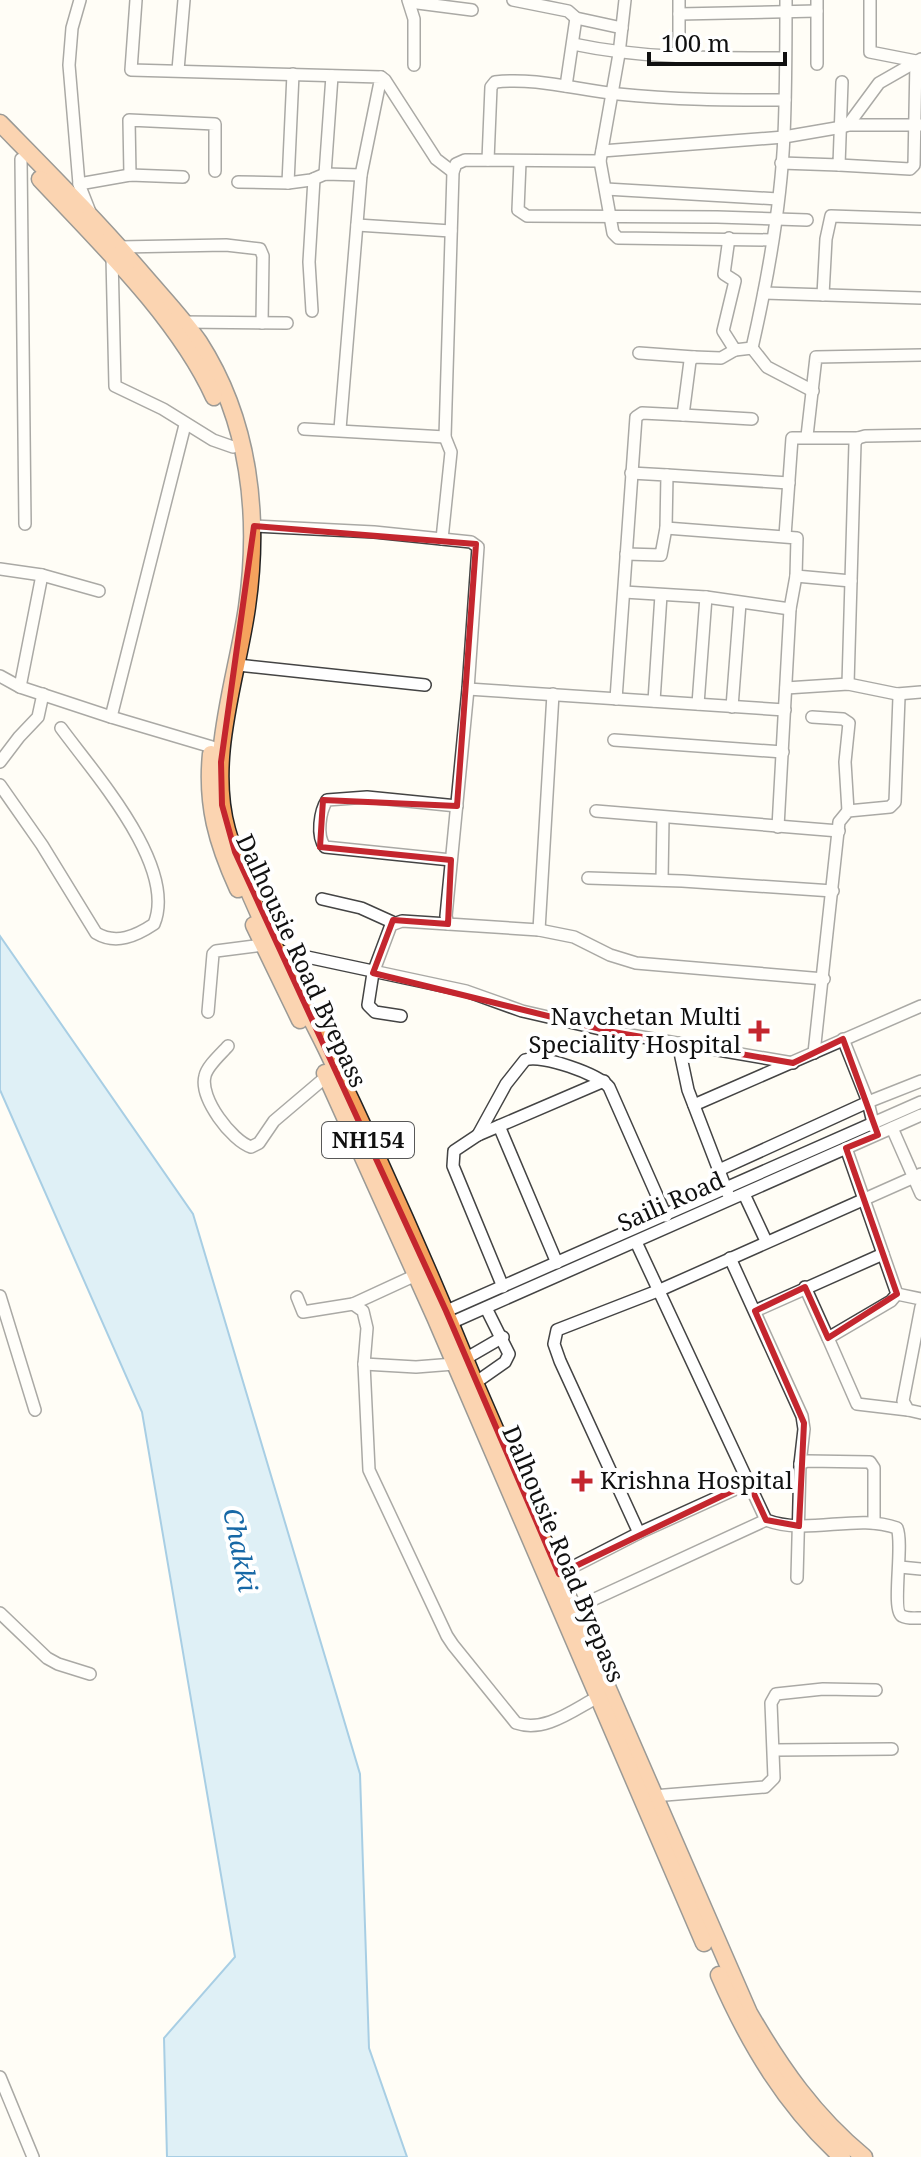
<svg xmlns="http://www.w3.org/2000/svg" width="921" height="2157" font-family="'Noto Serif',serif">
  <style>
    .water { fill: #b9e0f7; stroke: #3f96cf; stroke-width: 2 }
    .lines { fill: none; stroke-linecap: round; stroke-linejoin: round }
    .minor-casing { stroke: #444; stroke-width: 14 }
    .highway-casing { stroke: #222; stroke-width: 19 }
    .minor { stroke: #fff; stroke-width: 11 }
    .highway { stroke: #f5a25d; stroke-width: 16 }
    .marked { fill: none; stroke: #c4262e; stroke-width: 6; stroke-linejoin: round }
    .poi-dot { fill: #c4262e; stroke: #fff; stroke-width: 3 }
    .labels { text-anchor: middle; stroke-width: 8; stroke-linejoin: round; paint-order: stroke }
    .shield { fill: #fff; stroke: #585858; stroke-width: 2 }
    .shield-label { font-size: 22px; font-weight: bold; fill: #111 }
    .street-label { font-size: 24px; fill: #111; stroke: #fff }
    .poi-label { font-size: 24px; fill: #111; stroke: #fff; text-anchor: end }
    .water-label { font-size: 26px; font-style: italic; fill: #1768a6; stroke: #fff }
  </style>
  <rect width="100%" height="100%" fill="#fffdf5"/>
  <polygon class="water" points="0,936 193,1214 360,1774 369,2048 407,2157 167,2157 164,2038 235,1957 142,1412 0,1090"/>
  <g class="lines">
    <defs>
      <g id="minor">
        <polyline points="80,0 72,28 69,65 79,184 90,212"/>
        <polyline points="136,0 131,70 381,77 361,175 340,429"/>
        <polyline points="408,0 414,19 414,65"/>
        <polyline points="513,0 568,11 576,18 622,28"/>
        <polyline points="625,0 619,54 600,161 613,233 618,238 772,240"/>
        <polyline points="410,2 472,10"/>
        <polyline points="679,14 817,11"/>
        <path d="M 573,44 C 644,59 714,58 785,58"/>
        <polyline points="679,58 679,0"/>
        <polyline points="817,64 817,0"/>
        <polyline points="178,70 184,0"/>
        <polyline points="381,77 385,80 436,159 453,172"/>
        <polyline points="566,86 576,18"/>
        <polyline points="848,125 921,125"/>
        <polyline points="602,151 784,137 842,127 848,125 879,83 921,59"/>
        <polyline points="21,159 25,524"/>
        <path d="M 488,160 L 491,87 L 495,82 C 535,77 578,90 618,94 C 674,100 729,100 785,100"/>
        <polyline points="520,162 518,210 527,216 717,217 807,220"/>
        <polyline points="781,163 839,165 842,82"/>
        <polyline points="839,165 910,169 914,165 916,61 870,52 870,0"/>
        <polyline points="325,174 332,76"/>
        <polyline points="130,175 129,120 215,124 215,171"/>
        <polyline points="238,182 288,183 311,180 325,174 361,175"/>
        <polyline points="288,183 293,74"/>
        <polyline points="79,184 130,175 183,177"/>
        <polyline points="606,189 778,199"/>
        <polyline points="357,225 451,231"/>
        <polyline points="729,238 724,274 735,281 723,331 735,350"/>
        <polyline points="120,247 226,245 260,249 263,256 262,323"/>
        <polyline points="112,257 115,386 163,409 213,440 233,447"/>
        <polyline points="764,293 921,298"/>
        <polyline points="823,295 826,239 831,216 921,219"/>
        <polyline points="312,311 309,262 314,179"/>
        <polyline points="183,322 287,323"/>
        <path d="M 752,348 C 768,278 781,207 784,135 C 786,90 786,45 786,0"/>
        <polyline points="639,353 694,357"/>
        <polyline points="683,415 752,419"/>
        <polyline points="304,429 445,437"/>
        <polyline points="807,436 816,357 921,355"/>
        <polyline points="667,475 789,483"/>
        <polyline points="254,526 374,532 471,542 478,547 468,689 446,916 448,924 539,930 574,937 610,955 636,963 824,979"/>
        <polyline points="666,528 797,538 796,576 851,581"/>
        <polyline points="785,536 792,438 858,438"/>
        <polyline points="442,539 451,452 445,437 453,172 456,164 465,160 600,161"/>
        <polyline points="626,554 661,555 666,528 667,475 631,473"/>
        <polyline points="0,569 42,575 20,687"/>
        <polyline points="42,575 99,591"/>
        <polyline points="624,592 706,597 790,609"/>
        <polyline points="238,665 425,685"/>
        <polyline points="0,676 20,687 111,717 212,747"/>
        <polyline points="848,684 855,443 858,438 865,436 921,435"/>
        <polyline points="786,688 848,684 897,694 921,692"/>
        <polyline points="468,689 785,710"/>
        <polyline points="616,699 636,417 642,413 683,415 690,361 694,357 721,358 735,350 752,348 767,367 813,391"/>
        <polyline points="654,701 661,595"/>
        <polyline points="698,704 706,597"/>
        <polyline points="732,707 740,603"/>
        <polyline points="111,717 185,425"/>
        <polyline points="812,717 843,719 849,723 845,762 848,811"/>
        <polyline points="614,740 783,752"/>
        <polyline points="0,762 19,737 38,717 43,694"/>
        <path d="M 0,785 L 42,845 L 96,933 C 116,945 136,936 154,924 C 178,866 93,772 61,728"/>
        <polyline points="596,811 839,831"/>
        <polyline points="778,827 790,609 796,576"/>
        <path d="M 451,860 L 325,847 C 316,836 320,811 327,800 L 367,797 L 457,806"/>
        <polyline points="588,878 682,881 833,891"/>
        <polyline points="662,880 663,818"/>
        <polyline points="322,899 361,908 392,922"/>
        <polyline points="539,930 553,694"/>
        <polyline points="279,951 466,991 522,1011 613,1032 793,1063"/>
        <polyline points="208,1012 213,954 216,951 263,945"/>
        <polyline points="401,1016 375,1012 368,1005 373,973 391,925 402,921 448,924"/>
        <polyline points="843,1039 868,1102 874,1127"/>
        <polyline points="678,1043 688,1090 728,1194"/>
        <path d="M 228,1046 C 221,1054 207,1066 205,1076 C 199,1098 232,1141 251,1147 L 259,1143 L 274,1121 L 327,1076"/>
        <polyline points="814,1053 839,822 848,811 890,807 895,802 899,697 897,694"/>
        <polyline points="694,1105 921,1006"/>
        <polyline points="499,1126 557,1263"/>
        <polyline points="892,1128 921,1194"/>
        <path d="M 478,1135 L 506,1084 L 525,1060 C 542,1054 598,1074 609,1087 L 666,1216"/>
        <polyline points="719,1170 868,1102 921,1081"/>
        <polyline points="744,1194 766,1241"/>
        <path d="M 636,1242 L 766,1520 C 808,1536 856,1513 897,1528 C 904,1544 891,1610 902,1616 C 907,1619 915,1618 921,1618"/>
        <polyline points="730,1258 802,1416 804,1429 800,1464"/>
        <polyline points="503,1287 453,1166 454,1151 478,1135 604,1081"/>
        <polyline points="805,1287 828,1338 891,1301 897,1294 846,1148"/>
        <polyline points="897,1294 921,1299"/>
        <polyline points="0,1296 35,1410"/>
        <path d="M 297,1297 L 303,1312 L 353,1304 L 363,1311 L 367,1328 L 364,1364 L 369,1470 L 447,1636 L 453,1645 L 516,1723 C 545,1733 573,1710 598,1697"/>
        <polyline points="353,1304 416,1275"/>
        <polyline points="921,1307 903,1401 908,1410 921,1413"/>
        <polyline points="755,1311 883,1254"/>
        <polyline points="442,1313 921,1102"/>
        <polyline points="446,1325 921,1115"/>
        <polyline points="828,1338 857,1404 908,1410"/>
        <polyline points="465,1359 503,1337"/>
        <polyline points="364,1364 416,1367 454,1364"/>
        <polyline points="475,1383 505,1362 509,1354 486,1308"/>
        <polyline points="639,1533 560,1361 554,1344 557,1330 660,1290 921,1174"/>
        <polyline points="900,1567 921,1569"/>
        <polyline points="559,1574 639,1533 749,1483"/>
        <polyline points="797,1578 800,1464 807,1461 870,1462 874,1468 874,1523"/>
        <polyline points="573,1609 766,1520"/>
        <polyline points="0,1613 47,1658 58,1664 90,1674"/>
        <polyline points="775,1750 892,1749"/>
        <polyline points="653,1796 765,1787 774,1778 771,1703 776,1694 823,1689 876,1690"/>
        <polyline points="0,2077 33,2157"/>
      </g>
      <g id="highway">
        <path d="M 0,123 C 49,173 99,223 145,277 C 163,298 183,319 199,342 C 250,421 260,516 247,607 C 237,678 207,758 227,830 C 249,906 291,977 326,1048 C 379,1158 429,1270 475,1383 L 749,2013 C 781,2068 814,2116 864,2157"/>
        <path d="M 40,179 C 99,242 178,318 214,397"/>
        <path d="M 211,754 C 206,805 217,843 238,889"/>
        <polyline points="254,925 300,1020"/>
        <polyline points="325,1073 435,1317 704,1943"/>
        <path d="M 719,1975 C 749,2044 786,2106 842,2157"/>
      </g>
    </defs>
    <use href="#minor" class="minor-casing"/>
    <use href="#highway" class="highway-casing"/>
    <use href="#minor" class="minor"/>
    <use href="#highway" class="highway"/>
  </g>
  <path d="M0 0H921V2157H0ZM 254,526 L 476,544 L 457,806 L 323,800 L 320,847 L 451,860 L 448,924 L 393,920 L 373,973 L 613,1032 L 793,1063 L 843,1039 L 878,1135 L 846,1148 L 897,1294 L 828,1338 L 805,1287 L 755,1311 L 804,1423 L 799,1526 L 766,1520 L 749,1483 L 559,1574 L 446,1311 L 235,852 L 222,805 L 221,762 Z" fill="#fffdf5" fill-opacity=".55" fill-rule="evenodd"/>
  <path class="marked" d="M 254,526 L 476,544 L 457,806 L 323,800 L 320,847 L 451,860 L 448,924 L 393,920 L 373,973 L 613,1032 L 793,1063 L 843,1039 L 878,1135 L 846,1148 L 897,1294 L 828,1338 L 805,1287 L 755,1311 L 804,1423 L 799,1526 L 766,1520 L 749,1483 L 559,1574 L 446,1311 L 235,852 L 222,805 L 221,762 Z"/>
  <g class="poi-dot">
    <path d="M755 1019h8v8h8v8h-8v8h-8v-8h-8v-8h8z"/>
    <path d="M578 1469h8v8h8v8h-8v8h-8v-8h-8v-8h8z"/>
  </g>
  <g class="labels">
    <rect class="shield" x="322" y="1122" width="92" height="36" rx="6"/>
    <g class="shield-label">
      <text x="368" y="1148">NH154</text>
    </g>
    <g class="street-label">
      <text transform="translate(301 961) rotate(65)" y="8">Dalhousie Road Byepass</text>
      <text transform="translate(671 1202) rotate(-24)" y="8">Saili Road</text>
      <text transform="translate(563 1554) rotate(67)" y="8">Dalhousie Road Byepass</text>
    </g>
    <g class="poi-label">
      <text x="741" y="1025">Navchetan Multi<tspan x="741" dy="28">Speciality Hospital</tspan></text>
      <text x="600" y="1489" text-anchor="start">Krishna Hospital</text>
    </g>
    <g class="water-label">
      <text transform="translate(240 1550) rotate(79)" y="9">Chakki</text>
    </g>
  </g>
  <path d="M649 52v12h136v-12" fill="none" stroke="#111111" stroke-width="4"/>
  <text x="661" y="52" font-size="24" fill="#111111" stroke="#ffffff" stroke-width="6" paint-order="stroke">100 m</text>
</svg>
